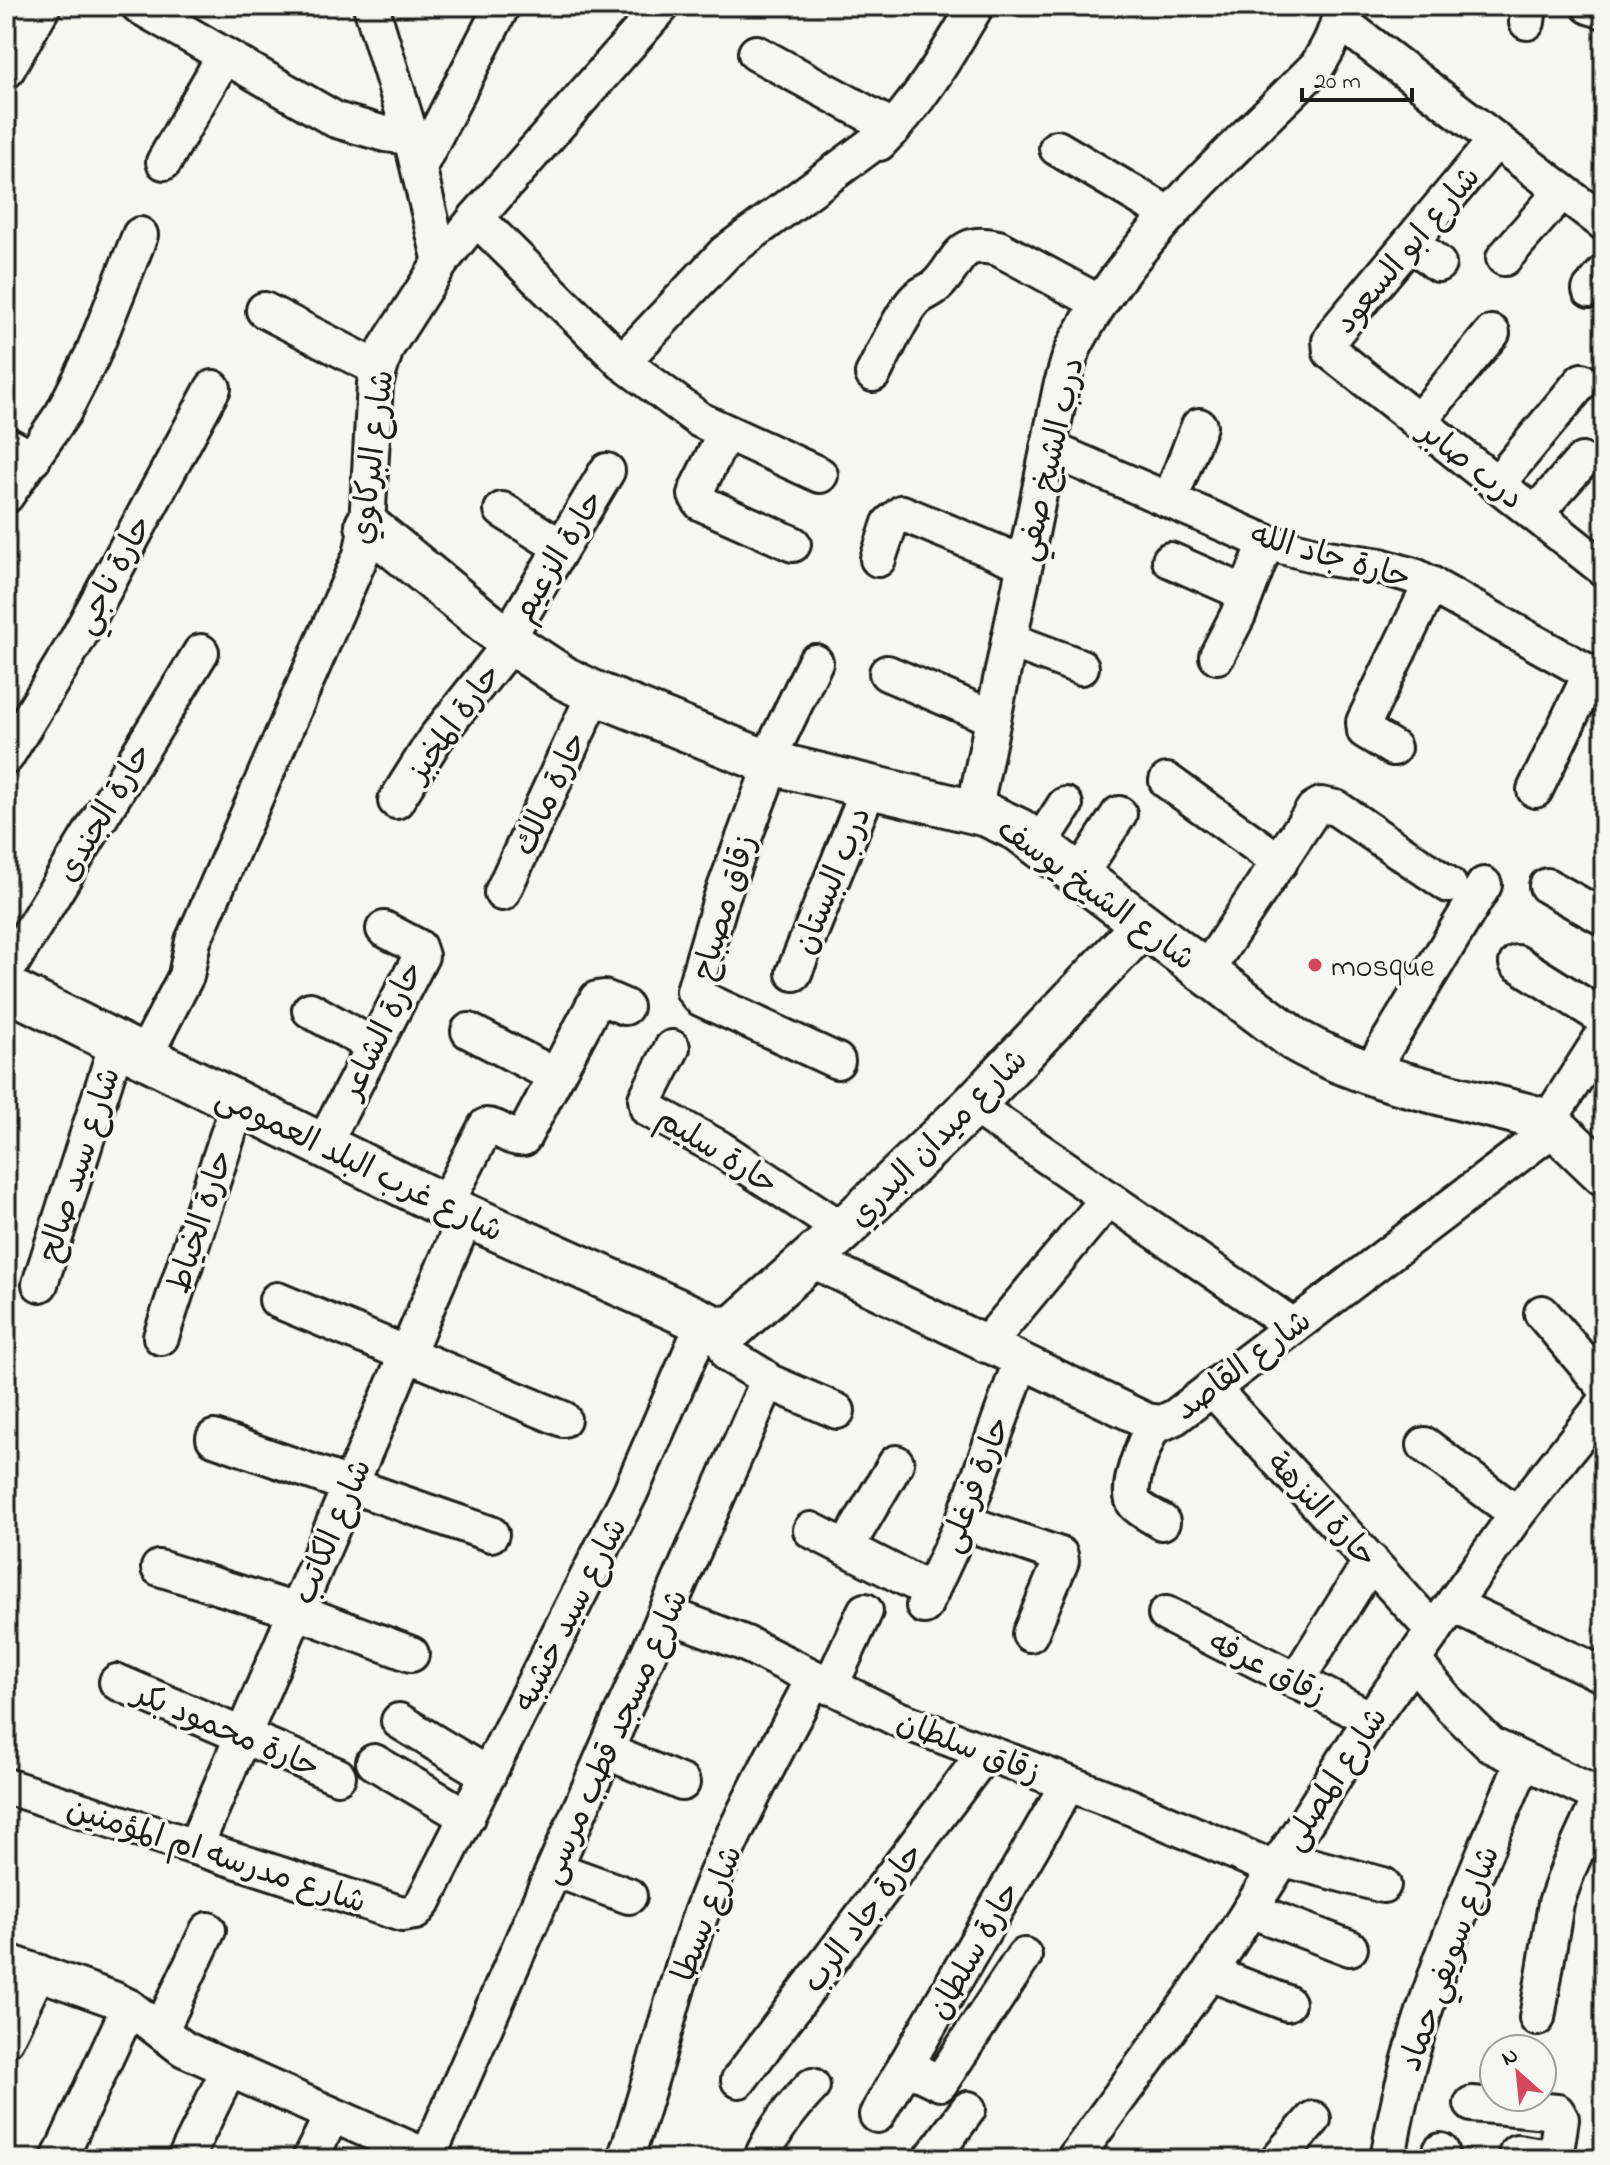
<svg xmlns="http://www.w3.org/2000/svg" width="1610" height="2165" font-family="'Indie Flower','Playpen Sans Arabic',sans-serif">
  <style>
    .lines { fill: none; stroke-linecap: round; stroke-linejoin: round }
    .minor-casing { stroke: #1c1c1c; stroke-width: 40 }
    .tertiary-casing { stroke: #1c1c1c; stroke-width: 48 }
    .minor { stroke: #f6f6f2; stroke-width: 34 }
    .tertiary { stroke: #f6f6f2; stroke-width: 42 }
    .poi-dot { fill: #d1495b; stroke: #f6f6f2; stroke-width: 3 }
    .labels { text-anchor: middle; stroke-width: 7; stroke-linejoin: round; paint-order: stroke }
    .street-label { font-size: 32px; fill: #1c1c1c; stroke: #f6f6f2 }
    .poi-label { font-size: 32px; fill: #1c1c1c; stroke: #f6f6f2; text-anchor: start }
  </style>
  <rect width="100%" height="100%" fill="#f6f6f2"/>
  <filter id="ink" filterUnits="userSpaceOnUse"><feTurbulence type="fractalNoise" baseFrequency=".0125" numOctaves="2"/><feDisplacementMap in="SourceGraphic" scale="16" xChannelSelector="R" yChannelSelector="G"/><feConvolveMatrix kernelMatrix="1 2 1 2 8 2 1 2 1" color-interpolation-filters="sRGB"/></filter>
  <g filter="url(#ink)">
    <g class="lines">
      <defs>
        <g id="minor">
          <polyline points="139,6 336,120 385,134 411,137"/>
          <polyline points="371,6 411,137 441,262"/>
          <polyline points="1589,6 1604,11"/>
          <polyline points="1340,21 1604,223"/>
          <polyline points="1527,22 1529,6"/>
          <polyline points="6,71 43,6"/>
          <polyline points="1496,140 1336,331 1330,341 1331,352 1604,569"/>
          <path d="M 879,143 C 920,102 947,55 976,6"/>
          <polyline points="1057,148 1170,215"/>
          <polyline points="164,162 224,56"/>
          <polyline points="419,167 502,6"/>
          <polyline points="476,218 622,362 700,420 820,475"/>
          <polyline points="1412,243 1438,264"/>
          <polyline points="1504,258 1562,191"/>
          <polyline points="1590,290 1604,273"/>
          <polyline points="264,310 379,369"/>
          <polyline points="622,362 725,253 894,128 756,53"/>
          <path d="M 873,374 C 884,354 901,314 916,299 C 922,293 931,291 937,285 C 960,263 956,238 998,248 L 1100,303"/>
          <polyline points="1418,422 1492,333"/>
          <polyline points="725,433 698,487 696,495 701,503 793,544"/>
          <polyline points="6,444 33,459"/>
          <polyline points="1048,448 1266,542 1328,558 1380,566 1417,577 1604,681"/>
          <polyline points="1497,484 1582,381"/>
          <polyline points="6,496 63,413 92,356 140,235"/>
          <polyline points="1170,500 1199,426"/>
          <polyline points="502,510 561,547"/>
          <polyline points="1535,514 1582,461"/>
          <polyline points="878,559 890,523 902,513 1025,564"/>
          <polyline points="1170,560 1245,593"/>
          <polyline points="507,639 607,471"/>
          <polyline points="1009,640 1081,667"/>
          <polyline points="1217,656 1238,615 1266,542"/>
          <polyline points="887,673 993,718"/>
          <polyline points="1393,748 1365,731 1364,722 1431,584"/>
          <polyline points="6,757 78,638 213,388"/>
          <polyline points="767,762 815,662"/>
          <polyline points="772,763 721,899 694,991 700,998 837,1061"/>
          <polyline points="1167,781 1280,862"/>
          <polyline points="1535,790 1591,673"/>
          <polyline points="396,801 435,739 511,643"/>
          <path d="M 974,812 L 1061,387 C 1066,372 1069,355 1077,341 C 1135,235 1232,152 1317,66 C 1329,47 1339,29 1341,6"/>
          <polyline points="1039,845 1065,805"/>
          <polyline points="1079,876 1119,814"/>
          <polyline points="1547,886 1604,918"/>
          <polyline points="502,893 595,693"/>
          <polyline points="1517,963 1604,1018"/>
          <polyline points="1206,971 1314,809 1321,805 1336,808 1449,885"/>
          <polyline points="6,972 201,652"/>
          <polyline points="794,973 869,787"/>
          <polyline points="310,1010 374,1046"/>
          <polyline points="469,1031 556,1076"/>
          <polyline points="672,1048 646,1099 648,1109 719,1148 843,1230"/>
          <polyline points="144,1057 186,976 193,941 361,555 367,525 375,384 386,348 441,262 476,218 662,6"/>
          <polyline points="1369,1074 1484,885"/>
          <polyline points="973,1105 1293,1326"/>
          <polyline points="1547,1123 1604,1034"/>
          <polyline points="322,1147 421,956 418,947 384,929"/>
          <path d="M 445,1206 L 486,1126 C 499,1126 510,1140 523,1138 L 597,999 L 604,998 L 625,1007"/>
          <polyline points="810,1259 1147,1421 1162,1423 1175,1417 1555,1127"/>
          <polyline points="40,1284 117,1043"/>
          <polyline points="277,1300 563,1419"/>
          <polyline points="1542,1313 1604,1386"/>
          <polyline points="161,1337 238,1104"/>
          <polyline points="986,1345 1108,1199"/>
          <polyline points="765,1380 837,1411"/>
          <polyline points="1212,1388 1434,1631"/>
          <path d="M 1154,1423 C 1147,1438 1123,1490 1135,1504 C 1141,1511 1154,1517 1162,1522"/>
          <polyline points="214,1438 491,1534"/>
          <polyline points="1425,1445 1517,1514"/>
          <polyline points="963,1522 1060,1555 1061,1561 1030,1634"/>
          <polyline points="811,1530 931,1591"/>
          <polyline points="846,1548 896,1463"/>
          <polyline points="159,1568 296,1611 411,1654"/>
          <polyline points="1453,1605 1604,1675"/>
          <polyline points="924,1606 963,1522 1021,1361"/>
          <polyline points="667,1614 746,1644 898,1719 1128,1806 1275,1869"/>
          <polyline points="1166,1614 1371,1719"/>
          <polyline points="1413,1660 1452,1707 1491,1745 1604,1798"/>
          <polyline points="1296,1681 1371,1561"/>
          <polyline points="117,1682 338,1776"/>
          <polyline points="830,1687 865,1611"/>
          <polyline points="399,1721 488,1775"/>
          <polyline points="608,1752 682,1783"/>
          <polyline points="374,1762 467,1817"/>
          <polyline points="6,1786 402,1914 415,1912 424,1901 630,1493 704,1322"/>
          <polyline points="195,1847 466,1216"/>
          <polyline points="1281,1858 1383,1885"/>
          <polyline points="554,1869 629,1896"/>
          <polyline points="1250,1910 1350,1948"/>
          <polyline points="6,1961 113,1999 129,2007 184,2049 428,2157"/>
          <polyline points="1210,1973 1287,2003"/>
          <polyline points="1537,2018 1556,1903 1569,1867 1601,1796"/>
          <polyline points="161,2030 208,1930"/>
          <polyline points="6,2039 38,1972"/>
          <polyline points="905,2066 940,2083 1024,1956"/>
          <polyline points="739,2080 985,1753"/>
          <polyline points="1472,2104 1557,2112 1561,2119 1555,2158"/>
          <polyline points="877,2115 1068,1784"/>
          <polyline points="1517,2152 1561,2159"/>
          <polyline points="59,2159 129,2007"/>
          <polyline points="185,2159 229,2069"/>
          <polyline points="310,2159 332,2115"/>
          <polyline points="427,2159 766,1385 763,1376 730,1356 717,1328"/>
          <path d="M 625,2159 C 656,2073 674,1983 707,1897 C 736,1822 777,1750 814,1678"/>
          <path d="M 761,2159 C 774,2130 790,2109 812,2086"/>
          <polyline points="931,2159 968,2109"/>
          <polyline points="1074,2159 1210,1973 1371,1719 1517,1514 1604,1404"/>
          <polyline points="1278,2159 1313,2119"/>
          <path d="M 1388,2159 C 1410,2019 1468,1891 1523,1762"/>
          <polyline points="1441,2159 1441,2151"/>
        </g>
        <g id="tertiary">
          <path d="M 367,525 L 511,643 L 566,679 L 595,693 L 767,762 L 987,815 L 1019,830 L 1295,1040 C 1369,1082 1453,1095 1534,1117 L 1555,1127 L 1604,1174"/>
          <polyline points="6,988 445,1206 717,1328 734,1327 843,1230 973,1105 1143,925"/>
        </g>
      </defs>
      <use href="#minor" class="minor-casing"/>
      <use href="#tertiary" class="tertiary-casing"/>
      <use href="#minor" class="minor"/>
      <use href="#tertiary" class="tertiary"/>
    </g>
  </g>
  <circle class="poi-dot" cx="1315" cy="965" r="8"/>
  <g class="labels">
    <g class="street-label">
      <text transform="translate(1406 249) rotate(-50)" y="11">شارع ابو السعود</text>
      <text transform="translate(371 457) rotate(-83)" y="11">شارع البركاوي</text>
      <text transform="translate(1049 459) rotate(-77)" y="11">درب الشيخ صفي</text>
      <text transform="translate(1472 464) rotate(38)" y="11">درب صابر</text>
      <text transform="translate(557 555) rotate(-59)" y="11">حارة الزعيم</text>
      <text transform="translate(1331 555) rotate(16)" y="11">حارة جاد الله</text>
      <text transform="translate(112 574) rotate(-62)" y="11">حارة ناجي</text>
      <text transform="translate(453 722) rotate(-54)" y="11">حارة المخبز</text>
      <text transform="translate(549 793) rotate(-65)" y="11">حارة مالك</text>
      <text transform="translate(103 812) rotate(-59)" y="11">حارة الجندى</text>
      <text transform="translate(831 880) rotate(-68)" y="11">درب البستان</text>
      <text transform="translate(1097 893) rotate(36)" y="11">شارع الشيخ يوسف</text>
      <text transform="translate(723 907) rotate(-73)" y="11">زقاق مصباح</text>
      <text transform="translate(381 1029) rotate(-64)" y="11">حارة الشاعر</text>
      <text transform="translate(937 1137) rotate(-45)" y="11">شارع ميدان البدري</text>
      <text transform="translate(718 1150) rotate(32)" y="11">حارة سليم</text>
      <text transform="translate(360 1163) rotate(26)" y="11">شارع غرب البلد العمومى</text>
      <text transform="translate(78 1164) rotate(-72)" y="11">شارع سيد صالح</text>
      <text transform="translate(199 1221) rotate(-72)" y="11">حارة الخياط</text>
      <text transform="translate(1242 1364) rotate(-37)" y="11">شارع القاصد</text>
      <text transform="translate(974 1484) rotate(-69)" y="11">حارة فرغلى</text>
      <text transform="translate(1323 1509) rotate(47)" y="11">حارة النزهة</text>
      <text transform="translate(331 1531) rotate(-67)" y="11">شارع الكاتب</text>
      <text transform="translate(569 1614) rotate(-63)" y="11">شارع سيد خشبه</text>
      <text transform="translate(1268 1667) rotate(27)" y="11">زقاق عرفه</text>
      <text transform="translate(227 1729) rotate(23)" y="11">حارة محمود بكر</text>
      <text transform="translate(613 1736) rotate(-66)" y="11">شارع مسجد قطب مرسى</text>
      <text transform="translate(969 1746) rotate(21)" y="11">زقاق سلطان</text>
      <text transform="translate(1334 1778) rotate(-57)" y="11">شارع المصلى</text>
      <text transform="translate(217 1854) rotate(18)" y="11">شارع مدرسه ام المؤمنين</text>
      <text transform="translate(706 1913) rotate(-69)" y="11">شارع بسطا</text>
      <text transform="translate(862 1917) rotate(-53)" y="11">حارة جاد الرب</text>
      <text transform="translate(973 1950) rotate(-60)" y="11">حارة سلطان</text>
      <text transform="translate(1448 1958) rotate(-70)" y="11">شارع سويفي حماد</text>
    </g>
    <g class="poi-label">
      <text x="1331" y="976">mosque</text>
    </g>
  </g>
  <rect width="1610" height="2165" fill="none" stroke="#f6f6f2" stroke-width="32"/>
  <rect x="16" y="16" width="1578" height="2133" fill="none" stroke="#1c1c1c" stroke-width="3" filter="url(#ink)"/>
  <g transform="translate(1518 2073) rotate(333)"><circle r="38" fill="#f6f6f2" stroke="#9f9f9c" stroke-width="2"/>
  <path d="M0-6L14 30L0 20L-14 30Z" fill="#d1495b"/>
  <text y="-12" font-size="22" font-weight="bold" text-anchor="middle" fill="#1c1c1c">N</text>
  </g>
  <path d="M1302 88v12h110v-12" fill="none" stroke="#1c1c1c" stroke-width="4"/>
  <text x="1314" y="88" font-size="24" fill="#1c1c1c" stroke="#f6f6f2" stroke-width="6" paint-order="stroke">20 m</text>
</svg>
